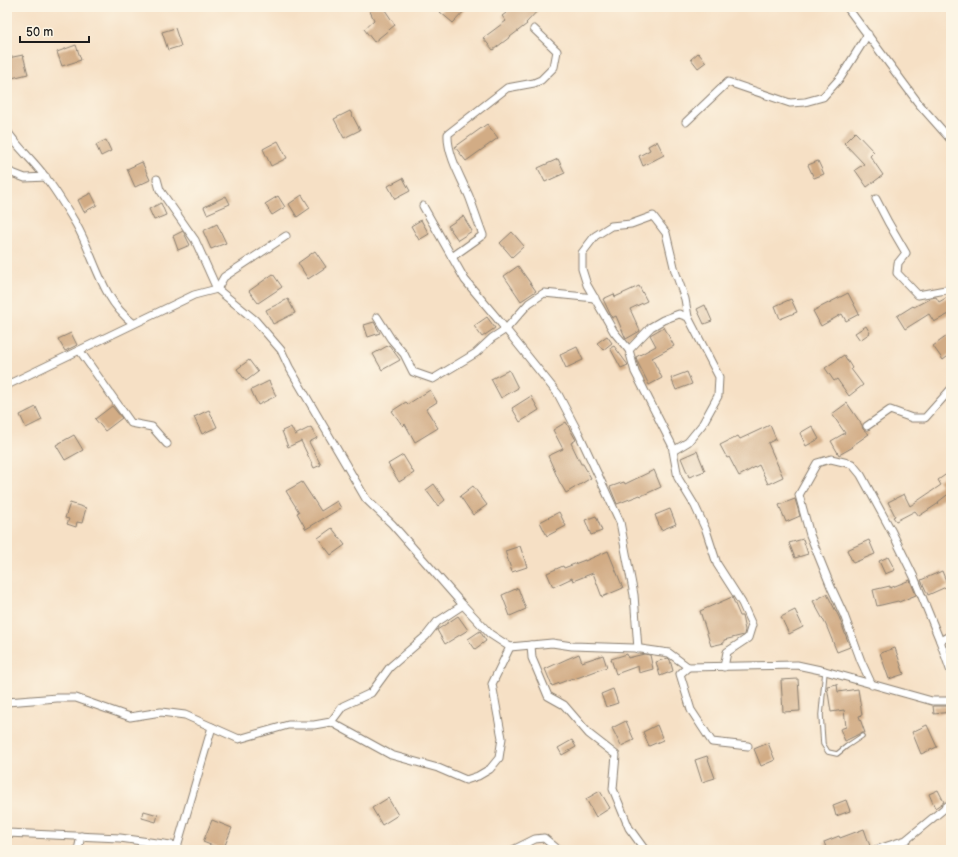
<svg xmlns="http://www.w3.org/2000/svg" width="958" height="857" font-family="'Balsamiq Sans',sans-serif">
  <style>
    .building { fill: #d2ac85 }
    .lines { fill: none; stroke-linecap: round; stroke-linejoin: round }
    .lane-casing { stroke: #897e70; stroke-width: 5.5 }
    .street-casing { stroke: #897e70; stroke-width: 9 }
    .lane { stroke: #fff; stroke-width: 3.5 }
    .street { stroke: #fff; stroke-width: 7 }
  </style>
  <rect width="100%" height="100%" fill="#fcf5e5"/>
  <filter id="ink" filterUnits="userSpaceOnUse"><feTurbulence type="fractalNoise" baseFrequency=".025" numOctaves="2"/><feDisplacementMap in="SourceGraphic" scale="8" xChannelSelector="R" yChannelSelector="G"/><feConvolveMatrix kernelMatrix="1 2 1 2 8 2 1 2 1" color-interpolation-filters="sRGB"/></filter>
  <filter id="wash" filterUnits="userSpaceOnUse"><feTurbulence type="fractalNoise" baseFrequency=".012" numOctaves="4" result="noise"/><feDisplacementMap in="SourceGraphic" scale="16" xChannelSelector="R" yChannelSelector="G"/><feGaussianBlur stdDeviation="0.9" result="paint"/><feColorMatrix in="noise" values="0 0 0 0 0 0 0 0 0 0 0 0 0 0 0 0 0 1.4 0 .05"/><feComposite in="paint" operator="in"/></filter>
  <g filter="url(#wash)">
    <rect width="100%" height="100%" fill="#f6e0c5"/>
    <g id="blocks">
      <g class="building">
        <polygon points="368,7 383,7 395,25 374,42 364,29 374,20"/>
        <polygon points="445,7 468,7 453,23 440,12"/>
        <polygon points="514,7 541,7 526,23 527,24 493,50 483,38 506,21 502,16"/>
        <polygon points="175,28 181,46 168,50 162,32"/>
        <polygon points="76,45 81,60 62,66 57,52"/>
        <polygon points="698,53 706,62 698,68 691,59"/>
        <polygon points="23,55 28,74 12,78 8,58"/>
        <polygon points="350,111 360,130 344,138 334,119"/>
        <polygon points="487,124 498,138 466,161 455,147"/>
        <polygon points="855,132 874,152 870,156 883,175 867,187 855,170 864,164 844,143"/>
        <polygon points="106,140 111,151 101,156 96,145"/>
        <polygon points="278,141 287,158 271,166 263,149"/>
        <polygon points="657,141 664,155 643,166 639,156 650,150 648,146"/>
        <polygon points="558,159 565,173 545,182 538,168"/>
        <polygon points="818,161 824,174 814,178 808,165"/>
        <polygon points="142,162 150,180 135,187 127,169"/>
        <polygon points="403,178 410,191 395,199 388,186"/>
        <polygon points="91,193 97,205 84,212 78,200"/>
        <polygon points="302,195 310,208 297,217 289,204"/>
        <polygon points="226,196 230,204 207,214 204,207"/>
        <polygon points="278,196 285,207 272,215 265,204"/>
        <polygon points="161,203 166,215 154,220 149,209"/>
        <polygon points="463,216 472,231 458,240 448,226"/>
        <polygon points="421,220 429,234 419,240 411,226"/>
        <polygon points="217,224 226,243 211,249 203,231"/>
        <polygon points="183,231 190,245 178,250 173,236"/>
        <polygon points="512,232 524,246 512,257 500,243"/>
        <polygon points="315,251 326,267 308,279 298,263"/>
        <polygon points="518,266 536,291 521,301 504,276"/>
        <polygon points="273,274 282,287 258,303 249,291"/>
        <polygon points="639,286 647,301 630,309 640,331 626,339 616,316 612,318 603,299 614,294 615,297"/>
        <polygon points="848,293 859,314 846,321 842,314 821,326 813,311"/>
        <polygon points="951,295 951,313 934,322 929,314 905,329 897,316 913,306 914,307 931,298 936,297 939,302"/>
        <polygon points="288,299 295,313 273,324 266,310"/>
        <polygon points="791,299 797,312 780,319 775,306"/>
        <polygon points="705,305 712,321 704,324 697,309"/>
        <polygon points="487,317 495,328 482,337 474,326"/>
        <polygon points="374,322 380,333 368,337 364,325"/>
        <polygon points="866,326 870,333 860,340 855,333"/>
        <polygon points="664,327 674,346 652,358 662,378 649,385 638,363 636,357 656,346 650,335"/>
        <polygon points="71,333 77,345 65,351 58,339"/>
        <polygon points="607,336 612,343 603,350 597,343"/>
        <polygon points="947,336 951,341 951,354 943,360 933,346"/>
        <polygon points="389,345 400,360 382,370 373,354"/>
        <polygon points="614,346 628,365 621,368 610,348"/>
        <polygon points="577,347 583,360 566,368 560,355"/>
        <polygon points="844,355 852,368 851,369 863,385 849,396 837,379 834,381 825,368"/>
        <polygon points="249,360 258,372 246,381 237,369"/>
        <polygon points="509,370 518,388 501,398 491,379"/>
        <polygon points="687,372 692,384 676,390 671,378"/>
        <polygon points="269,381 276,396 258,405 251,390"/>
        <polygon points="430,390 437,402 426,409 438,428 415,442 405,424 403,426 392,411 406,402 408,404"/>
        <polygon points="531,396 539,410 520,422 512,408"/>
        <polygon points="847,403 862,425 863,429 869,434 852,446 853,447 839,455 831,441 845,433 832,414"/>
        <polygon points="112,406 122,418 105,431 95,419"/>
        <polygon points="36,407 42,420 26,428 20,415"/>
        <polygon points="209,410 217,427 202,434 194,417"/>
        <polygon points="566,422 576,440 571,443 581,464 583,464 591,478 566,493 559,481 548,456 563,449 553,430"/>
        <polygon points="770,425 776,439 768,443 783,477 768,484 759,465 739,476 729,457 727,458 720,445 738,436 740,439"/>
        <polygon points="812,426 819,439 806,446 800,433"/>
        <polygon points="291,427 295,435 311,427 317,438 309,442 321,465 314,468 301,441 288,447 282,431"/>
        <polygon points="74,435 83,450 65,460 56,445"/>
        <polygon points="697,451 705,471 689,477 681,458"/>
        <polygon points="403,455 414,473 399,482 388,464"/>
        <polygon points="654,470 661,487 641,496 640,495 617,504 610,487 624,482 625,484"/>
        <polygon points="951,471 951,492 938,502 939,503 919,516 915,511 896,521 893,517 895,516 888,502 904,494 910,506 941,485 938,480"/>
        <polygon points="302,482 321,511 337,501 341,508 306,529 297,513 299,512 286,491"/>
        <polygon points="434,484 445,500 438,506 426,490"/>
        <polygon points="473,486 487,505 473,515 460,496"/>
        <polygon points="795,499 800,516 786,522 779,505"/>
        <polygon points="70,503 86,508 82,523 77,522 76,527 67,524 69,519 65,518"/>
        <polygon points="670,509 676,524 661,530 655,515"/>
        <polygon points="559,512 566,526 547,536 540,522"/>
        <polygon points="596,516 602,531 591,535 585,520"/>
        <polygon points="332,528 345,545 331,555 318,538"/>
        <polygon points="803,539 808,554 795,558 789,543"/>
        <polygon points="869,540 875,554 853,563 847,550"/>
        <polygon points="520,546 527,567 512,572 505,551"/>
        <polygon points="608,551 623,588 602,597 593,573 573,581 572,578 553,587 547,573 563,566 564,568 585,560 585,561"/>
        <polygon points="888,557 895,570 885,574 879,561"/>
        <polygon points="942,571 948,586 928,595 921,580"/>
        <polygon points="910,580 916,595 899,602 898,601 877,606 873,590 890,586 890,588"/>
        <polygon points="518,588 526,609 510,616 502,595"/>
        <polygon points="827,594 839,617 850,647 837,652 826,625 813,601"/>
        <polygon points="732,597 740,616 742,616 745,630 744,635 724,640 724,643 711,646 700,611"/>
        <polygon points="795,610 803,627 789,634 781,617"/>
        <polygon points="458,616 468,630 445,644 437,630"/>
        <polygon points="480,631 486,641 475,649 468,639"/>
        <polygon points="895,648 904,674 889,679 880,653"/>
        <polygon points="579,654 582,662 603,655 607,667 574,679 573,678 552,686 545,669 567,659"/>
        <polygon points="627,654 628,658 644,654 650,655 653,669 639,673 638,666 616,674 611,659"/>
        <polygon points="668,658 670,660 673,671 660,676 656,662"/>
        <polygon points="798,679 800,711 783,712 781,680"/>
        <polygon points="837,684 838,692 858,689 862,715 859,716 865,733 861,733 845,741 840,729 846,727 844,710 831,712 827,686"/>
        <polygon points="613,689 618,703 606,707 601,694"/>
        <polygon points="933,706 951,706 951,712 934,714"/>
        <polygon points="626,721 634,740 621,746 612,728"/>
        <polygon points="657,725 663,740 649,746 643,732"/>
        <polygon points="927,725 937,747 921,754 912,732"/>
        <polygon points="572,740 576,747 562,755 558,748"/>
        <polygon points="768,743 775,760 761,766 754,749"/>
        <polygon points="707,756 715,778 702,782 695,760"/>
        <polygon points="938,790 944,802 935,808 929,794"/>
        <polygon points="600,791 610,808 596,817 586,799"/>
        <polygon points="388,798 398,815 382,825 372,808"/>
        <polygon points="846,800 850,811 836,816 833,805"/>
        <polygon points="144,811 158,815 156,822 142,818"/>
        <polygon points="212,820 232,828 223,850 203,842"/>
        <polygon points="864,829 870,846 859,850 827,850 824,842 839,836 840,838"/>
      </g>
    </g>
  </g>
  <g filter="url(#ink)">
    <use href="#blocks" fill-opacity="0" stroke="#897e70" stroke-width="1"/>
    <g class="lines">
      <defs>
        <polyline id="lane" points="825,671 821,715 823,744 828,752 837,754 847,746 862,736"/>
        <g id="street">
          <polyline points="847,7 919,104 951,140"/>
          <polyline points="686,122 728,82 790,103 805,102 823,97 841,77 868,34"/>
          <path d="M 7,131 C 18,148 34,161 46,178 C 57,192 67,209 76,224 C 95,257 101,299 133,323"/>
          <polyline points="7,171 25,178 46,177"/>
          <polyline points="157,179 160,190 195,240 217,289 255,320 281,350 289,367 366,499 392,524 463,605 490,634 510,647 552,643 572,646 634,648 669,653 688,667 797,665 825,671 932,701 951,701"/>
          <polyline points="876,199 888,222 906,253 898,263 897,273 918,295 951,289"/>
          <polyline points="423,206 465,280 496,317 558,394 579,434 620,522 634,595 638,649"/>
          <path d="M 452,257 L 483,235 C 478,222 474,209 469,196 C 461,178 447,154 448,134 L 507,88 L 534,83 L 541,80 L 554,67 L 557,51 L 534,29"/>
          <polyline points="377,317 391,339 404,354 413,372 433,379 476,353 492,338 506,329 529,303 544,293 595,298"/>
          <polyline points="629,350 614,332 587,285 582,269 582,253 595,236 611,226 631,224 653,216 666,233 675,271 685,299 688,317"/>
          <polyline points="80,351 131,423 152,427 167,444"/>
          <polyline points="7,385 194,295 217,289 224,277 286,236"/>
          <polyline points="867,426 890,410 912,418 925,418 951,389"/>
          <polyline points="673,451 688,442 702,425 718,396 719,377 688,317 679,314 663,320 651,327 629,350 635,372 672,445 678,478 695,506 706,530 717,564 742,603 752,625 748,638 727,652 724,667"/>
          <polyline points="940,641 951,635"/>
          <polyline points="531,645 532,658 548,696 564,705 589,734 616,755 613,789 629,828 645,850"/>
          <polyline points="688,667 680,674 691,710 712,742 748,746"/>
          <polyline points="872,685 861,661 844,615 831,587 810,535 799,495 817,463 831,459 852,464 861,475 892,532 914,577 940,641 951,672"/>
          <polyline points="7,702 57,698 76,698 130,717 161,712 185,715 239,739 288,725 314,725 331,722 343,706 371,693 390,667 426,636 437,622 463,605"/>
          <polyline points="331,722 391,755 438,768 466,780 478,776 490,769 499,758 502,738 492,684 510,647"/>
          <polyline points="7,833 120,838 178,846"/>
          <polyline points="78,850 81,836"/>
          <polyline points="176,850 212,727"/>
          <polyline points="513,850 535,839 544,838 555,847 558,850"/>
          <polyline points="875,850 906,840 951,803"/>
        </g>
      </defs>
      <use href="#lane" class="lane-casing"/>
      <use href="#street" class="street-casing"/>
      <use href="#lane" class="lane"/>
      <use href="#street" class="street"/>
    </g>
  </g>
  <rect width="958" height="857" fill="none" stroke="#fcf5e5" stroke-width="24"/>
  <path d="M20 36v6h69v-6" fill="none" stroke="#1c1c1c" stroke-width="2"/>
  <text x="26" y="36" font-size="12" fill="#1c1c1c" stroke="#fcf5e5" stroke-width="3" paint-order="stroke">50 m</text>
</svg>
